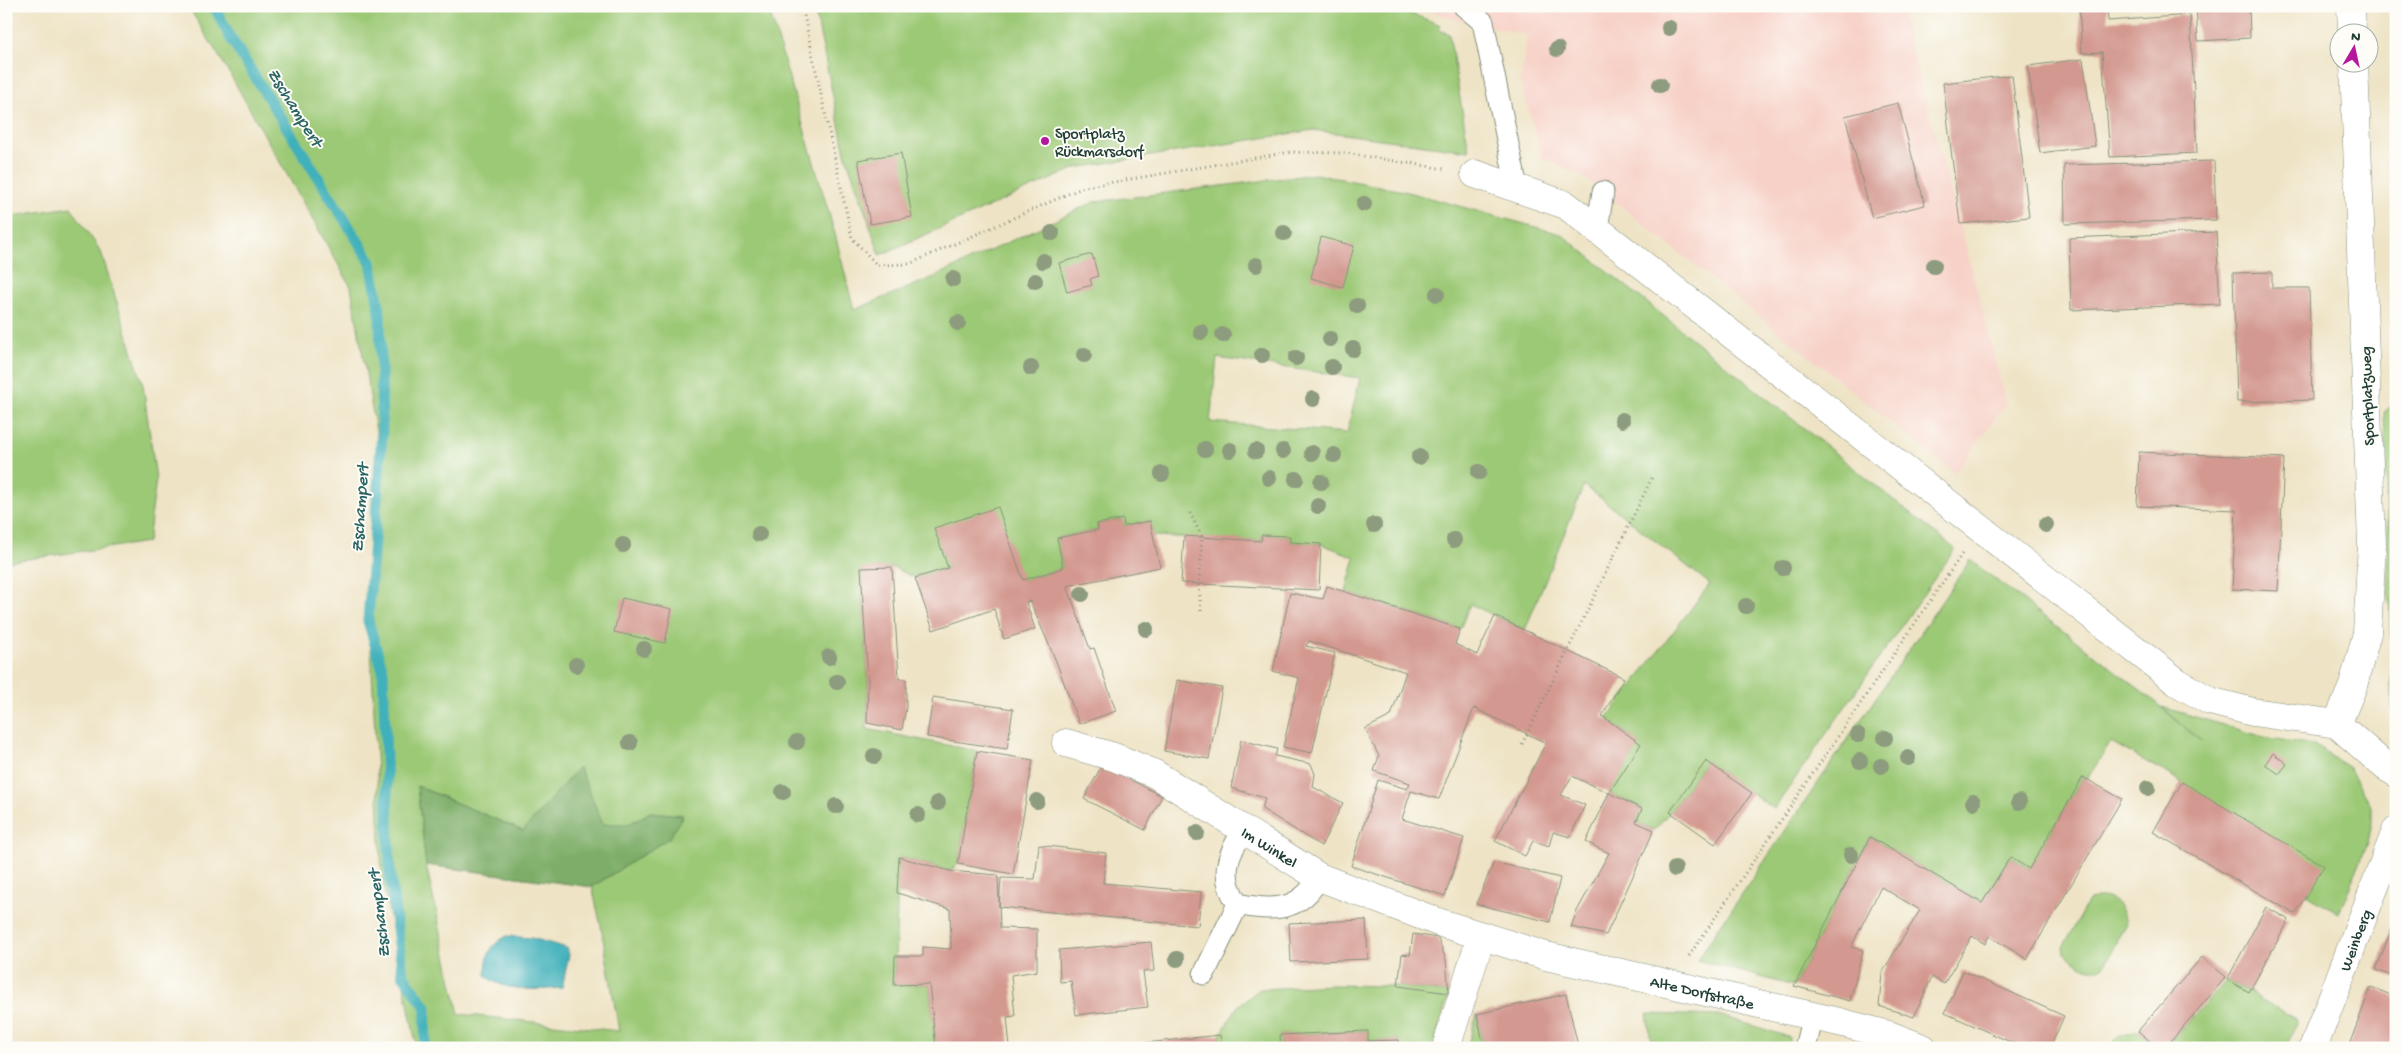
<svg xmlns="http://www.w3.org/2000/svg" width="2402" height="1054" font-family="'Gochi Hand',sans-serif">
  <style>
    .built { fill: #f7d1c7 }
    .green { fill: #9cc976; stroke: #5e8355; fill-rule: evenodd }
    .forest { fill: #7dad67; stroke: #4e754e }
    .water { fill: #40b0ba; stroke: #307677 }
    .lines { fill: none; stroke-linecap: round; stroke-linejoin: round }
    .stream { stroke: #40b0ba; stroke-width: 11 }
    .building { fill: #d3988f }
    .service-casing { stroke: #86907c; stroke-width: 23 }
    .minor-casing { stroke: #86907c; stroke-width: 29 }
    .path { stroke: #86907c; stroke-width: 3; stroke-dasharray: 1 4; stroke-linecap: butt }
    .service { stroke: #fff; stroke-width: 21 }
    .minor { stroke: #fff; stroke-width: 28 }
    .tree { fill: #8d9b7e }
    .poi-dot { fill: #b5179e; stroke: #fdfcf7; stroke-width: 2 }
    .labels { text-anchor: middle; stroke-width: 4; stroke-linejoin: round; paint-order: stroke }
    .poi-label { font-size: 16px; fill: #1f3d34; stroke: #fdfcf7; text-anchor: start }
    .street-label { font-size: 16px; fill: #1f3d34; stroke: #fdfcf7 }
    .water-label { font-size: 18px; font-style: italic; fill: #2b6563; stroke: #fdfcf7 }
  </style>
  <rect width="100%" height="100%" fill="#fdfcf7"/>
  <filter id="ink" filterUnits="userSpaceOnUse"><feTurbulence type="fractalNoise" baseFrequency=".02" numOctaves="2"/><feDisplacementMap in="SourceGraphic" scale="10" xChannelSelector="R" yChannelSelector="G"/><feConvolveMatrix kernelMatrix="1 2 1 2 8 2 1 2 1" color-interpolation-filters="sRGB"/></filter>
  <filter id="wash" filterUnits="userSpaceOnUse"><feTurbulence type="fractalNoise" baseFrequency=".0096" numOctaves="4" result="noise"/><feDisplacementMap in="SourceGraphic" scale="20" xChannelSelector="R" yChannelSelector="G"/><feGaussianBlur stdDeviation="1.12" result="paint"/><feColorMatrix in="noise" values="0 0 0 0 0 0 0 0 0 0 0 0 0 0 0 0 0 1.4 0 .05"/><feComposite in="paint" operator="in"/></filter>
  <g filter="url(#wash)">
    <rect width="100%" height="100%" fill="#eee3c5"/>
    <polygon class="built" points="1418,6 1899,6 1960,224 2006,403 1955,473 1603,192 1580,175 1543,158 1520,81 1527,35 1450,18"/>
    <g class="green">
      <path d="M 188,6 L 768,6 L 835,234 L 854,310 L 934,277 L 1094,202 L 1316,174 L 1404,191 L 1561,234 L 1955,549 L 1774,809 L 1706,761 L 1670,812 L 1654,830 L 1636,822 L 1642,808 L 1609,793 L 1640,744 L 1607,718 L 1710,584 L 1584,485 L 1525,630 L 1470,604 L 1460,629 L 1346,592 L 1355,557 L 1321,544 L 1290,542 L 1290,536 L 1262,535 L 1261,541 L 1153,536 L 1150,521 L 1124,526 L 1122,519 L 1097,524 L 1098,530 L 1057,538 L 1063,568 L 1023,580 L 935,529 L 948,568 L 915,578 L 892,567 L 861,569 L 868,680 L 867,729 L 977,751 L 958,864 L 950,871 L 899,857 L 894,985 L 929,984 L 936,1048 L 417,1048 L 382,879 L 368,587 L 379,449 L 351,287 L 227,69 ZM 1217,358 L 1360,378 L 1347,433 L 1210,422 ZM 417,786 L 523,831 L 629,824 L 651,812 L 670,837 L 592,887 L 601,926 L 619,1031 L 459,1014 L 426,865 Z"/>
      <polygon points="814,6 1390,6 1441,25 1439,30 1449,34 1469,151 1313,130 1076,168 880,255 845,153"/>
      <polygon points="71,207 101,252 143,385 156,479 148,542 6,562 6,217"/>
      <polygon points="2392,274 2396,275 2396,737 2393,730 2384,412 2394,404"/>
      <polygon points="1970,560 2143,692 2202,742 2162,707 2264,737 2314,745 2349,768 2372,807 2372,822 2368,843 2339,913 2307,894 2182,782 2111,742 2087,779 2083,777 2029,869 2010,857 1982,903 1870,837 1794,986 1697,960"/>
      <path d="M 2097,897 C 2116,896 2122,908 2126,923 L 2104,966 C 2091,976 2075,961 2064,953 L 2063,947 L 2088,901 Z"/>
      <polygon points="2227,980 2297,1020 2286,1048 2165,1048"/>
      <polygon points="1333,985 1398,986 1449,993 1433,1048 1399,1048 1399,1040 1368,1041 1367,1031 1280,1035 1281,1047 1222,1048 1220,1035 1238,1006 1260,989"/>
      <polygon points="1477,1014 1484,1048 1467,1048"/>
      <polygon points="1647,1014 1722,1016 1789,1037 1789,1047 1652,1048"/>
      <polygon points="2138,1031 2158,1048 2109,1048 2120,1036"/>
    </g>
    <polygon class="forest" points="579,767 603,824 629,824 651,812 683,815 670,837 592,887 426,865 417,786 523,831"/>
    <path class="water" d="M 507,936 L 532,938 L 567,948 L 569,955 L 562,988 C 537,990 507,993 486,976 C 486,957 489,945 507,936 Z"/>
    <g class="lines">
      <polyline class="stream" points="214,6 230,37 371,262 380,312 382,433 368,621 383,671 390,874 403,975 426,1007 425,1048"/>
    </g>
    <g id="blocks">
      <g class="building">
        <polygon points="2079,6 2107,6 2108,21 2190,15 2197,153 2110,157 2102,52 2082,53"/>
        <polygon points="2196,6 2249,6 2250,38 2198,41"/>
        <polygon points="2083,59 2095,146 2040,153 2028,66"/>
        <polygon points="2012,75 2029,217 1960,224 1943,83"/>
        <polygon points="1898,103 1925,205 1872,218 1845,116"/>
        <polygon points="901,153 912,217 870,224 858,160"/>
        <polygon points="2214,161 2216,220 2065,224 2064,165"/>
        <polygon points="2216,232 2220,304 2071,310 2069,238"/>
        <polygon points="1321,237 1354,246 1343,287 1311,278"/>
        <polygon points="1092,254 1098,276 1090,279 1092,285 1067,292 1059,263"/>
        <polygon points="2272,272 2272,288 2309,288 2312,400 2237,402 2233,273"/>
        <polygon points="2139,452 2284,458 2278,591 2232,589 2236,510 2137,506"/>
        <polygon points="998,507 1023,580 1063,568 1057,538 1098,530 1097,524 1123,519 1124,526 1150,521 1160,567 1067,586 1090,649 1094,648 1116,711 1079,724 1056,661 1030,601 1026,602 1035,629 1004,639 994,609 933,630 915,578 948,568 934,528"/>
        <polygon points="1262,535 1290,536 1290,542 1321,544 1319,590 1181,583 1184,536 1261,541"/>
        <polygon points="892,567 899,679 906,679 906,707 902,730 867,723 868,680 861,568"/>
        <polygon points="1327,586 1460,629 1455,644 1477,655 1495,616 1624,678 1602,716 1641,744 1609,793 1572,776 1561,795 1585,805 1570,837 1553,832 1549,846 1533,841 1525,856 1495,841 1546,743 1474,708 1439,799 1411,791 1402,819 1464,838 1445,896 1351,866 1378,780 1407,789 1410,783 1374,771 1379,756 1365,729 1391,716 1406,672 1309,641 1306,646 1335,653 1312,753 1283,747 1299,678 1273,671 1290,593 1323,599"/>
        <polygon points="622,598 672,609 665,643 614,632"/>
        <polygon points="1177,680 1222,688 1209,759 1164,751"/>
        <polygon points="933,697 1013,709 1007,749 927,737"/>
        <polygon points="1241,740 1277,749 1275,756 1311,764 1315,774 1313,787 1343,803 1321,846 1262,809 1265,798 1231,788"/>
        <polygon points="977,751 1033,760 1013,874 958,864"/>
        <polygon points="2273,753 2287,764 2279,774 2265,764"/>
        <polygon points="1706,761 1752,793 1715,844 1670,812"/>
        <polygon points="1102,765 1162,796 1145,830 1084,799"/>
        <polygon points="2083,777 2122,799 2027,959 1989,936 1985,944 1972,936 1944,984 1932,977 1914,1017 1879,1006 1882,973 1920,910 1881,887 1851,947 1863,950 1850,1001 1794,986 1870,837 1982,903 2010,857 2029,869"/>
        <polygon points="2182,782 2324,866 2295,914 2153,832"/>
        <polygon points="1609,793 1642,809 1636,822 1654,830 1606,935 1571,927 1577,911 1609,853 1586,842"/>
        <polygon points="1039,845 1106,853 1103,883 1201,892 1198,926 999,907 1001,878 1035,879"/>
        <polygon points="899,857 950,871 998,875 1000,928 1037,929 1037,971 1011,975 1015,1016 1007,1017 1010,1048 936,1048 929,984 894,985 895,956 923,956 923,947 951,949 950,909 897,893"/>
        <polygon points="1494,862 1560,878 1550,922 1476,904"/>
        <polygon points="2266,907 2289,920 2249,992 2227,980"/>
        <polygon points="2396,917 2396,977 2376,970"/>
        <polygon points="1366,920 1368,959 1291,962 1289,923"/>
        <polygon points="1413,934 1438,938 1446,960 1449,993 1398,986 1402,954 1410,955"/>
        <polygon points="1151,942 1154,971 1143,972 1148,1007 1076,1015 1071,981 1060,982 1059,950"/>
        <polygon points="2202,957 2226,977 2165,1048 2158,1048 2138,1031"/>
        <polygon points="1963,971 2064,1016 2050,1048 2024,1048 1945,1013"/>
        <polygon points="2371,987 2396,997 2396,1048 2348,1048"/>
        <polygon points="1566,994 1578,1046 1484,1048 1477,1014"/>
        <polygon points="1368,1031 1368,1041 1399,1040 1399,1048 1281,1048 1280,1035"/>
        <polygon points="1220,1035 1222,1048 1117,1048 1117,1046"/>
      </g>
    </g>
  </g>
  <g filter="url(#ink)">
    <use href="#blocks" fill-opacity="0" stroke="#86907c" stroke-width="1"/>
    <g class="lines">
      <defs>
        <g id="service">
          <polyline points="1464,6 1483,22 1517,188"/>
          <polyline points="1597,229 1603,192"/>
          <path d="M 1245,829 C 1227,854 1219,877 1238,904 C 1273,912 1301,911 1319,877"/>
          <polyline points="1204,974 1238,904"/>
          <polyline points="1805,1048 1813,1016"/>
        </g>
        <g id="minor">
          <polyline points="2351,6 2352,32"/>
          <polyline points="1475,174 1566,205 2177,682 2210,701 2253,712 2337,724 2386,767 2396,773"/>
          <polyline points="2337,724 2353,686 2367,633 2372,544 2354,62"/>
          <path id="s1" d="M 1066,743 L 1114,757 L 1155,774 L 1319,877 L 1441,923 L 1546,956 L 1839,1022 L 1889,1035 L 1923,1048"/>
          <polyline points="1446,1048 1481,937"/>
          <path id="s2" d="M 2313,1048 L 2396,831"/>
        </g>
      </defs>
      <use href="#service" class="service-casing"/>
      <use href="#minor" class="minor-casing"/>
      <g class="path">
        <polyline points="802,6 852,238 877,265 909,264 1084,187 1290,152 1345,153 1445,169"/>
        <polyline points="1190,513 1202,537 1199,584 1201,611"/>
        <polyline points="1522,744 1652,478"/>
        <polyline points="1689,956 1962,554"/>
      </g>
      <use href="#service" class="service"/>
      <use href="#minor" class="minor"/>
    </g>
    <g class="tree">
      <circle cx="1669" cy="28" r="8"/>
      <circle cx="1557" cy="49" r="8"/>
      <circle cx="1660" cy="85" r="8"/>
      <circle cx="1364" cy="204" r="8"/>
      <circle cx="1052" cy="233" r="8"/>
      <circle cx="1284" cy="233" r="8"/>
      <circle cx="1043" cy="261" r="8"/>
      <circle cx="1256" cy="265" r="8"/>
      <circle cx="1934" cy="266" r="8"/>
      <circle cx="953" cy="279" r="8"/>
      <circle cx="1035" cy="281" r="8"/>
      <circle cx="1437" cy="294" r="8"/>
      <circle cx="1357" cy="306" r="8"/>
      <circle cx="958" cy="323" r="8"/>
      <circle cx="1201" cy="332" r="8"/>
      <circle cx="1223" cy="335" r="8"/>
      <circle cx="1330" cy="339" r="8"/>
      <circle cx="1353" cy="349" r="8"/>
      <circle cx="1084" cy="355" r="8"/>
      <circle cx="1262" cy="355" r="8"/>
      <circle cx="1296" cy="358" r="8"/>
      <circle cx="1332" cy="367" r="8"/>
      <circle cx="1031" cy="368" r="8"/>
      <circle cx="1313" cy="399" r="8"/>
      <circle cx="1622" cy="420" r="8"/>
      <circle cx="1205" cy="449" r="8"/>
      <circle cx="1230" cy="450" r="8"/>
      <circle cx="1256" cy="451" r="8"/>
      <circle cx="1283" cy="451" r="8"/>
      <circle cx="1312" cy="453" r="8"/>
      <circle cx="1334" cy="455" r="8"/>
      <circle cx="1419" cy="457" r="8"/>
      <circle cx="1479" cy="472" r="8"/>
      <circle cx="1162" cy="474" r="8"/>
      <circle cx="1269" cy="478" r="8"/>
      <circle cx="1296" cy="479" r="8"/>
      <circle cx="1321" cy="482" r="8"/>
      <circle cx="1318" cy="506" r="8"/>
      <circle cx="1374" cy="525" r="8"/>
      <circle cx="2046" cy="525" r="8"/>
      <circle cx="759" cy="534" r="8"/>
      <circle cx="1454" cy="540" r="8"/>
      <circle cx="623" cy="545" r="8"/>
      <circle cx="1783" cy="568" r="8"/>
      <circle cx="1082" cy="594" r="8"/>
      <circle cx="1746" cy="606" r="8"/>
      <circle cx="1146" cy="629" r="8"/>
      <circle cx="644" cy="649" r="8"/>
      <circle cx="829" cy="657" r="8"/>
      <circle cx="576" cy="665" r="8"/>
      <circle cx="837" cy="682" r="8"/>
      <circle cx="1858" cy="735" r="8"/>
      <circle cx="1885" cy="738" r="8"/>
      <circle cx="797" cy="742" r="8"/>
      <circle cx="630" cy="743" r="8"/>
      <circle cx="874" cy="756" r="8"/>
      <circle cx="1908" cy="758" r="8"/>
      <circle cx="1860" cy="761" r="8"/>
      <circle cx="1881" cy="766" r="8"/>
      <circle cx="2148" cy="788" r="8"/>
      <circle cx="783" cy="792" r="8"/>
      <circle cx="1037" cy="801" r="8"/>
      <circle cx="1973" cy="802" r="8"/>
      <circle cx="2019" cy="802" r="8"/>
      <circle cx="938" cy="803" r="8"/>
      <circle cx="836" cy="806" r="8"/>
      <circle cx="918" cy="815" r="8"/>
      <circle cx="1197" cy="833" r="8"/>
      <circle cx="1851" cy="855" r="8"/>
      <circle cx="1675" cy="869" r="8"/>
      <circle cx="1177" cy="959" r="8"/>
    </g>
  </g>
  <circle class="poi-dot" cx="1045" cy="141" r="5"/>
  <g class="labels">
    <g class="poi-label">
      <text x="1055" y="138">Sportplatz<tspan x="1055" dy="18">Rückmarsdorf</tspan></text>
    </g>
    <g class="street-label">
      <text transform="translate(2366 396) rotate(-92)" y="6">Sportplatzweg</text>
      <text dy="6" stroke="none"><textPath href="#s1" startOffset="230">Im Winkel</textPath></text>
      <text dy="6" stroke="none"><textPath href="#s2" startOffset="116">Weinberg</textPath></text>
      <text dy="6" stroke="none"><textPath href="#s1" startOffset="689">Alte Dorfstraße</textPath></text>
    </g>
    <g class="water-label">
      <text transform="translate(296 107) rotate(58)" y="6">Zschampert</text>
      <text transform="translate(359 508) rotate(-86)" y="6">Zschampert</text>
      <text transform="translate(378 914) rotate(-97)" y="6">Zschampert</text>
    </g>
  </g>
  <rect width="2402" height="1054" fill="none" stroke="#fdfcf7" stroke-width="25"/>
  <g transform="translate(2354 48) rotate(9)"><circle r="24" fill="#fdfcf7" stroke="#a4b0a9"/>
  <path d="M0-4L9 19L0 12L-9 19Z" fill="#b5179e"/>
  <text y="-8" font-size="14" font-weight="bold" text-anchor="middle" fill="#1f3d34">N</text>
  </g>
</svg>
